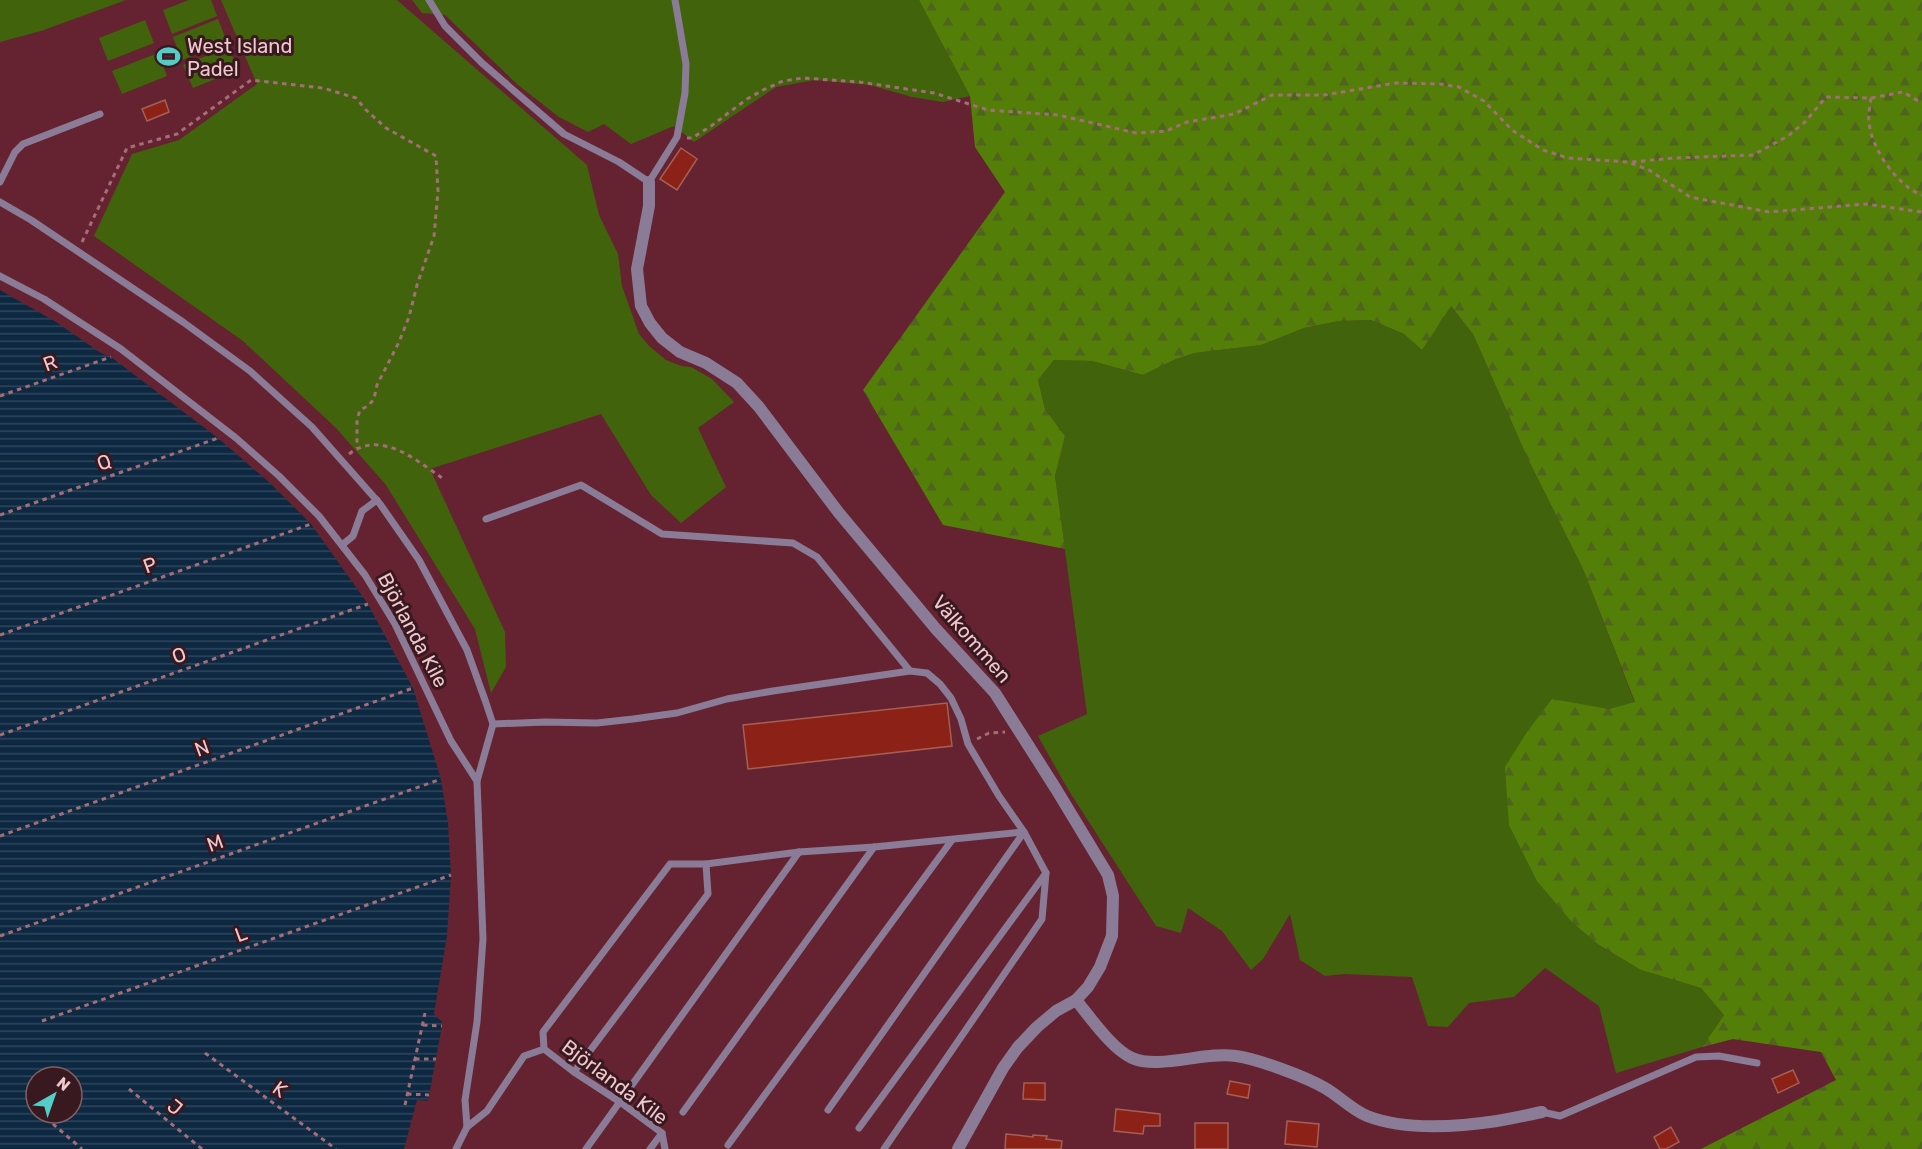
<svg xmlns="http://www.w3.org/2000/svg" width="1922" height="1149" font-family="Rubik,sans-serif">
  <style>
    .grass { fill: #41630c }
    .forest { fill: url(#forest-firs) }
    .water { fill: url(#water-rules); fill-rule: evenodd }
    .building { fill: #8c2217; stroke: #a65f53; stroke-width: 1.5 }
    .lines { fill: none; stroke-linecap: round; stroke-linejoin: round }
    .path { stroke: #a46e78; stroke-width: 3; stroke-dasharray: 4.5 4.5; stroke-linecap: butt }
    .service { stroke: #8a7b96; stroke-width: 7 }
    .minor { stroke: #8a7b96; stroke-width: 12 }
    .labels { text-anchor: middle; stroke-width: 6; stroke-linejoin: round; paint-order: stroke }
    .poi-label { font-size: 20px; fill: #f0c7cc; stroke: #37191f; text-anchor: start }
    .street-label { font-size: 20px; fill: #f0c7cc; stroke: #37191f }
  </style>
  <defs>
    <pattern id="forest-firs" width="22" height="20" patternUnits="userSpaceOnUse" patternTransform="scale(1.5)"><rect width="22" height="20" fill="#537f08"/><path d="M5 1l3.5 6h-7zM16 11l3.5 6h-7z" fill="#4f641d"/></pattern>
    <pattern id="water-rules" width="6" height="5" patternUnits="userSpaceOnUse" patternTransform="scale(1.5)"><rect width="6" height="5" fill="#0d2841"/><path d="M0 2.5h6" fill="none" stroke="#31465b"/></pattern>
  </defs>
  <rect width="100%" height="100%" fill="#652331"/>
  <g class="grass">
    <polygon points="0,0 126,0 41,31 0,42"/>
    <polygon points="189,0 211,0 217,16 172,34 163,10"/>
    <polygon points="221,0 397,0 587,165 599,215 618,254 622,286 639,334 649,346 666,360 681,366 691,367 712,379 734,402 698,428 726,487 681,523 651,495 601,414 430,469 505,632 506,667 491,693 475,629 386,485 336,428 243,341 94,236 132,154 179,140 257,84"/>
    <polygon points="412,0 919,0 970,96 943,102 912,97 870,85 815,80 776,87 694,142 674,126 631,144 604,124 588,132 559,117 518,85 445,15 422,13"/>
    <polygon points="218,19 227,42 182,60 173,37"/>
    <polygon points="145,20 154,43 108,61 99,38"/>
    <polygon points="229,47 238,70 193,88 183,65"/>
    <polygon points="158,53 167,76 122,94 112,71"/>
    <polygon points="1450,305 1473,334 1527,457 1583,569 1635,703 1609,709 1552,700 1599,945 1641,970 1701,988 1724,1015 1702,1047 1616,1073 1599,1006 1545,968 1514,997 1469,1003 1448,1027 1428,1026 1412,977 1344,974 1325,976 1300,960 1290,914 1263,959 1251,970 1222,931 1188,908 1181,933 1156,926 1069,791 1038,736 1087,714 1055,476 1065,436 1045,409 1038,380 1054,360 1092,361 1143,375 1176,359 1195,353 1261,345 1304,328 1339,321 1371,320 1404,334 1422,350"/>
  </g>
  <polygon class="forest" points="919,0 1922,0 1922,1149 1701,1149 1836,1080 1821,1052 1733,1039 1702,1047 1724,1015 1701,988 1641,970 1599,945 1571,921 1537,881 1509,825 1505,767 1527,732 1552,699 1609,709 1635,702 1583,569 1527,457 1473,334 1451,306 1422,350 1404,334 1371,320 1339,321 1304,328 1261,345 1195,353 1176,359 1143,375 1092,361 1054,360 1038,380 1045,409 1065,436 1055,476 1065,549 943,525 863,390 1005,192 975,147 970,96"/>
  <path class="water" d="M 0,290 L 56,322 L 101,353 L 111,357 L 218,438 L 270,483 L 311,524 L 368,604 L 413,688 L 441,779 L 448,823 L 451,875 L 447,936 L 434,1014 L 442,1022 L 442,1026 L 428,1101 L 417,1100 L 404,1149 L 0,1149 ZM 36,1077 L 72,1077 L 72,1113 L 36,1113 Z"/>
  <g class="building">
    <polygon points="165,100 169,112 147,121 142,109"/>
    <polygon points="681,148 697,159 677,190 660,179"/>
    <polygon points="947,703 952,746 748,769 743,725"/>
    <polygon points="1793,1070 1799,1083 1778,1093 1772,1079"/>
    <polygon points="1230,1081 1250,1085 1248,1098 1227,1094"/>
    <polygon points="1024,1083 1045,1083 1045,1100 1023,1099"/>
    <polygon points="1116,1109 1160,1114 1160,1126 1144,1126 1143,1134 1114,1131"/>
    <polygon points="1287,1121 1319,1124 1317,1147 1285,1144"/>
    <rect x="1195" y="1123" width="33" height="26"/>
    <polygon points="1671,1127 1679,1142 1666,1149 1660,1149 1654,1137"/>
    <polygon points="1006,1134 1033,1137 1033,1135 1047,1136 1046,1139 1062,1141 1061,1149 1005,1149"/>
  </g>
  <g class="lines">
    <g class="path">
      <path d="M 1871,98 C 1870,106 1868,114 1869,122 C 1871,148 1897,186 1922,195"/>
      <polyline points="687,138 692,138 711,126 747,99 763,90 783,81 803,78 859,82 934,93 988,110 1058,115 1136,133 1166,131 1187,122 1234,114 1272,95 1324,95 1396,83 1440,84 1459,87 1484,101 1512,130 1543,150 1568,158 1628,162 1649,170 1690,197 1769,212 1866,204 1922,212"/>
      <polyline points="1632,162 1674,158 1753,155 1788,136 1805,122 1826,97 1871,98 1903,92 1922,103"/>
      <polyline points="82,242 127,148 177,134 251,80 323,88 356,98 366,110 386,128 436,156 438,191 434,236 417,285 409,317 399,342 377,385 374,399 368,406 360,410 357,420 357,448"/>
      <polyline points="0,396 111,357"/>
      <path d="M 349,454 C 382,429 417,461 445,480"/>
      <polyline points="0,515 218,438"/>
      <polyline points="0,635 311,524"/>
      <polyline points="0,735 368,604"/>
      <polyline points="977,739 989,733 1005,732"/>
      <polyline points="0,836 413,688"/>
      <polyline points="0,936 441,779"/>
      <polyline points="42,1021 451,875"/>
      <polyline points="423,1025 442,1026"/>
      <polyline points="205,1053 336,1149"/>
      <polyline points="415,1059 436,1059"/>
      <polyline points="129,1089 202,1149"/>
      <polyline points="407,1094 429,1095"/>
      <polyline points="405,1105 425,1013"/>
      <polyline points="46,1118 82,1149"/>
    </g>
    <g class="service">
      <polyline points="429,0 445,26 482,63 564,134 619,162 649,182 677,137 685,93 686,64 675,0"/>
      <polyline points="0,182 15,152 23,144 100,114"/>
      <polyline points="0,202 31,220 183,322 250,371 312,427 380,504 419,560 467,650 485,700 493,724 477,781"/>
      <polyline points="0,276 44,299 121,349 236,438 279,476 319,516 365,575 395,624 451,741 477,781 483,939 477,1022 465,1100 467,1127 456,1149"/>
      <polyline points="486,519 581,485 662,534 793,543 817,557 910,671 773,691 727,699 677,713 633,719 597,723 545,722 493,724"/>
      <polyline points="342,545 353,536 362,511 377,500"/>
      <polyline points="544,1049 543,1032 670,864 706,864 799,852 874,847 1024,832 1046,873 859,1128"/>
      <polyline points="574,1072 708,894 706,864"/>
      <polyline points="828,1110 1024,832 999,796 968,744 961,719 951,698 940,684 927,673 910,671"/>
      <polyline points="683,1112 874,847"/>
      <polyline points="1542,1112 1560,1116 1696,1057 1719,1056 1757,1063"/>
      <polyline points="467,1127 487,1111 524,1056 544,1049 574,1072 620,1102 662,1133 665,1149"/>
      <polyline points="728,1145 952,840"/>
      <polyline points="586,1149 799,852"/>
      <polyline points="650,1149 662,1133"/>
      <polyline points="884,1149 1042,919 1046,873"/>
    </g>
    <g class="minor">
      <polyline points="649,182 649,206 637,269 641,306 650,323 662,338 680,352 706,363 737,383 759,407 839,513 936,629 995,693 1056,789 1108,875 1113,896 1112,936 1100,967 1088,987 1076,1000 1056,1011 1037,1027 1018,1047 1003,1068 958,1149"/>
      <path d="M 1076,1000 C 1090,1017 1112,1049 1132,1058 C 1159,1070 1205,1051 1236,1056 C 1258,1059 1306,1077 1325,1088 C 1339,1096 1352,1110 1367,1116 C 1406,1131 1457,1127 1497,1121 C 1512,1119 1527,1115 1542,1112"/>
    </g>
  </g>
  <defs>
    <symbol id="stadium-bare" viewBox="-9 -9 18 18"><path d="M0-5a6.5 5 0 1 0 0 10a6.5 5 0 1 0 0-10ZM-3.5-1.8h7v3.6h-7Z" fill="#54cdc7" stroke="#37191f" stroke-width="2.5" paint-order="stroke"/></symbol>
  </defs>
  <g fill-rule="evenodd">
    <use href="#stadium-bare" x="152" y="40" width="33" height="33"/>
  </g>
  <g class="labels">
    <g class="poi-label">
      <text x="187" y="53">West Island<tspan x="187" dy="23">Padel</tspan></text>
    </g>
    <g class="street-label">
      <text transform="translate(50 363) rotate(-20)" y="7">R</text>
      <text transform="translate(104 462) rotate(-20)" y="7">Q</text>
      <text transform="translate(150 565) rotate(-20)" y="7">P</text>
      <text transform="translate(413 630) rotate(62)" y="7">Björlanda Kile</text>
      <text transform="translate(972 639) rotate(49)" y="7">Välkommen</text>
      <text transform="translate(179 655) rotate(-20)" y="7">O</text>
      <text transform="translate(202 748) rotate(-20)" y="7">N</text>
      <text transform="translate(215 843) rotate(-20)" y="7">M</text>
      <text transform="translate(241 934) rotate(-20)" y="7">L</text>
      <text transform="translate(615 1082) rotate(37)" y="7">Björlanda Kile</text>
      <text transform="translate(280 1089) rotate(36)" y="7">K</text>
      <text transform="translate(175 1107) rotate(39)" y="7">J</text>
    </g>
  </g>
  <g transform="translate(54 1095) rotate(40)"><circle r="28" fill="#37191f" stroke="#815f64" stroke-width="1.5"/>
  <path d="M0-4.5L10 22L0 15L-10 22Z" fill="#54cdc7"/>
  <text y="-9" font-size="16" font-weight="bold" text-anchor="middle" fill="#f0c7cc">N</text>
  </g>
</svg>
